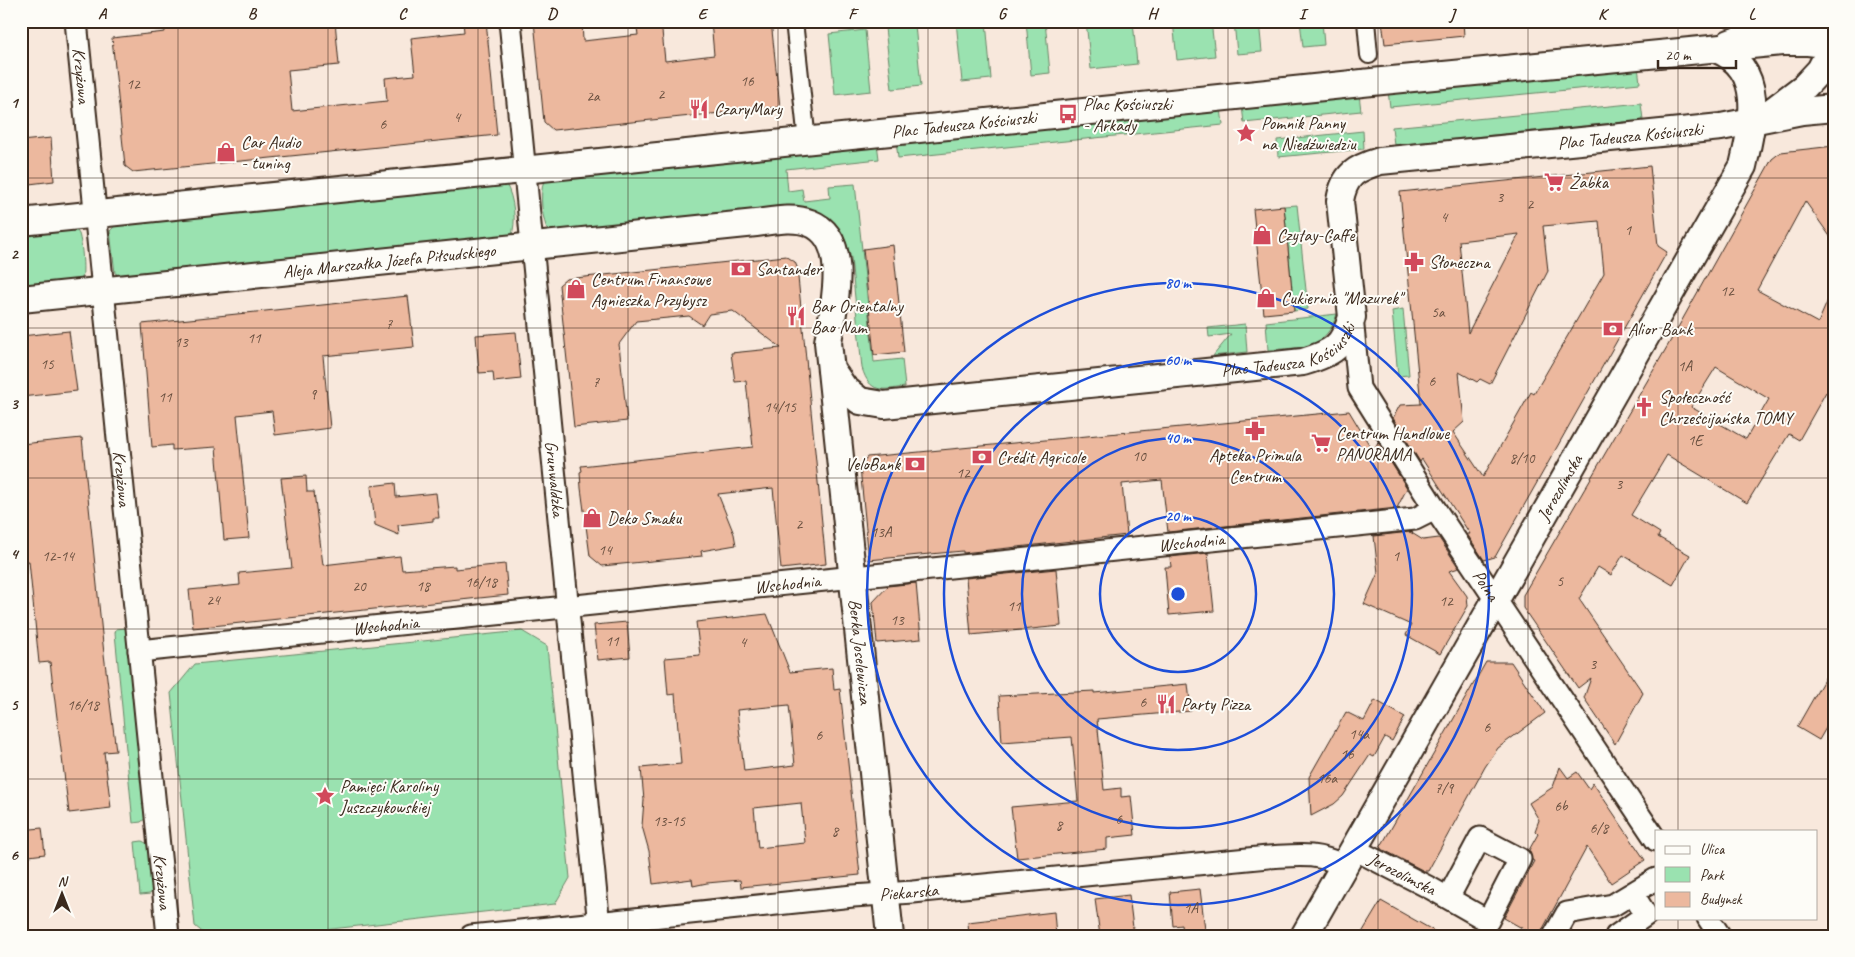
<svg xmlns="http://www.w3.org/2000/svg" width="1855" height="957" font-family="Caveat,sans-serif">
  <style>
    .green { fill: #9ae2b0; stroke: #6a8667 }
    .building { fill: #ecb89e; stroke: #3b2a1e; fill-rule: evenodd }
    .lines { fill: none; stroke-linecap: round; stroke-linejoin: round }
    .pedestrian-casing { stroke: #3b2a1e; stroke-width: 20 }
    .minor-casing { stroke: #3b2a1e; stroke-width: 25 }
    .tertiary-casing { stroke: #3b2a1e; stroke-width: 30 }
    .secondary-casing { stroke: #3b2a1e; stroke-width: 31 }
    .pedestrian { stroke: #fdfcf7; stroke-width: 16 }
    .minor { stroke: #fdfcf7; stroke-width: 21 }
    .tertiary { stroke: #fdfcf7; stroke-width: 26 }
    .secondary { stroke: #fdfcf7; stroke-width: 28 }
    .grid { fill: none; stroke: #3b2a1e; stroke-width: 1; stroke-opacity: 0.55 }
    .ring { fill: none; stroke: #1d4ed8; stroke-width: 2.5 }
    .labels { text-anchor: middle; stroke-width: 4; stroke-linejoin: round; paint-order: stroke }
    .number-label { font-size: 15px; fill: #674e3e }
    .street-label { font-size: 18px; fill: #3b2a1e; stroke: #fdfcf7 }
    .poi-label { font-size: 18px; fill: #3b2a1e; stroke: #fdfcf7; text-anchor: start }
    .centre { fill: #1d4ed8; stroke: #fdfcf7; stroke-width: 2.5 }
    .ring-label { font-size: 15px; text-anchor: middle; font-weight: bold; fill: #1d4ed8; stroke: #fdfcf7; stroke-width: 4; stroke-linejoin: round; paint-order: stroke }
    .neatline { fill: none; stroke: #3b2a1e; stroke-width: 2 }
    .grid-label { font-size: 16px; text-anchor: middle; font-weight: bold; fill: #3b2a1e }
  </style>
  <rect width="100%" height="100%" fill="#f8e8dc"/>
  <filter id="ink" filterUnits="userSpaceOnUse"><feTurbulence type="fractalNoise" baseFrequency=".02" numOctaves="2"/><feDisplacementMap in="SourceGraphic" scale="10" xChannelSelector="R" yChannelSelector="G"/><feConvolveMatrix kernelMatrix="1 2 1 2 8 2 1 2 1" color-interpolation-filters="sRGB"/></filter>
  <g filter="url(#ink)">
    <g class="green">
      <polygon points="956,21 986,21 991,79 962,82"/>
      <polygon points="1026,21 1045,21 1050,73 1031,75"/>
      <polygon points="1086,21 1133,21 1137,64 1091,69"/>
      <polygon points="1173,21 1211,21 1215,56 1177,60"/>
      <polygon points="1234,21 1259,21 1262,52 1237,54"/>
      <polygon points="1300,21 1322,21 1324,45 1303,47"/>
      <polygon points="915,25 921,86 892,89 885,28"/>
      <polygon points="865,30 871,91 835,95 829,34"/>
      <polygon points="1638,66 1640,83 1390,107 1388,91"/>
      <polygon points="1359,94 1361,111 1244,123 1242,106"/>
      <polygon points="1641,103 1643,120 1394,145 1392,127"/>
      <polygon points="1221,108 1223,125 898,158 896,140"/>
      <polygon points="1363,131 1364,149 1278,157 1277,140"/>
      <path d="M 877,143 L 879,159 L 786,169 L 788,191 L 802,189 L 804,201 L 830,198 L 829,186 L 855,184 L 874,362 L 902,359 L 905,387 C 882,390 870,394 862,368 L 851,258 C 843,228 835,219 806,211 L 549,233 C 542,220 539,195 544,180 Z"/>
      <path d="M 506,184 C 514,198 517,223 511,237 L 129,281 L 115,273 L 110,231 L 121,219 Z"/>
      <polygon points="1297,205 1308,309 1294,311 1284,206"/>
      <path d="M 74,227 C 76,230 78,232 79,234 C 82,243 85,275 81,283 L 21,292 L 21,230 Z"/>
      <polygon points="1403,309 1409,375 1398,376 1392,311"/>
      <path d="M 1337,314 C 1325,351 1301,347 1268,350 L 1266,322 Z"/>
      <polygon points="1245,324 1247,352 1213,356 1231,334 1209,337 1208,328"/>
      <polygon points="126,628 133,690 131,691 133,696 144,802 142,804 146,818 141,822 133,823 115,633 116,629"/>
      <polygon points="522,631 547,646 570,878 555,904 269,936 207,936 195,926 171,693 195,664"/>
      <polygon points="142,841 148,844 153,889 150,894 140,895 135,842"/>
    </g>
    <g class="building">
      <polygon points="164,21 335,21 339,65 288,70 292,111 387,101 385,78 415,75 411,38 464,32 463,21 486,21 497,135 133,172 125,166 112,38 165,32"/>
      <polygon points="534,21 582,21 583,41 638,35 636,21 661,21 665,61 714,55 711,21 771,21 780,107 553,130 544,122"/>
      <polygon points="1382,21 1463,21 1464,36 1385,44"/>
      <polygon points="51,138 54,181 21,185 21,141"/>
      <path d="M 1834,146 L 1834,242 L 1805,201 L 1757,290 L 1818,323 L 1834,286 L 1834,397 L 1826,392 L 1799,440 L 1789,434 L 1747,503 L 1667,455 L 1631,515 L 1660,533 L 1658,537 L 1690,555 L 1673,585 L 1623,555 L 1611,575 L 1598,567 L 1579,599 L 1643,693 L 1615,744 L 1584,698 L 1591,678 L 1578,688 L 1523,608 L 1523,595 L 1671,340 L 1772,159 L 1781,152 ZM 1716,367 L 1769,399 L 1746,439 L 1691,407 Z"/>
      <path d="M 1650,166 L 1658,246 L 1667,252 L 1495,557 L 1484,560 L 1467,534 L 1470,534 L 1422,459 L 1420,462 L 1393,418 L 1400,405 L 1421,404 L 1400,192 ZM 1599,221 L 1604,273 L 1534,394 L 1531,392 L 1483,477 L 1453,432 L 1464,422 L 1459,372 L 1477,382 L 1480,379 L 1490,384 L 1548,271 L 1543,226 ZM 1519,234 L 1468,333 L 1459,241 Z"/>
      <polygon points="1284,206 1294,311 1264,314 1253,209"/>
      <polygon points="893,245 904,352 874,355 863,249"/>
      <polygon points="786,256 795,262 797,267 826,564 781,569 773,488 718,494 734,534 736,545 701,551 702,556 602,566 590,556 581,488 580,472 582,471 581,466 753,447 746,381 735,382 731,353 781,348 733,311 709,314 702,325 689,316 636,321 619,344 627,421 574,427 559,285 566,279"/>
      <polygon points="408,296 414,347 323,356 330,428 275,435 272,411 237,415 249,538 224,540 216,447 172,450 172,445 152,447 142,324"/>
      <polygon points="69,331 77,391 21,397 21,336"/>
      <polygon points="516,332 521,379 494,382 493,372 479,373 476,335"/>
      <polygon points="1349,411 1373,451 1378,442 1407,488 1397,508 1168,532 1162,480 1122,484 1127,535 963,553 963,551 919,555 869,560 860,467 867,457"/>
      <polygon points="82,438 104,654 116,751 104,752 111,808 69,813 50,662 39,663 29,561 21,562 21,515 24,515 21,485 21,444"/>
      <polygon points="306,476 307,492 314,492 323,565 400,556 402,570 455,566 455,569 505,564 508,595 193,628 189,590 240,585 239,573 292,568 281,478"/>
      <polygon points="395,483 396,497 436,493 439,518 433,518 433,521 398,525 399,535 375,525 371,486"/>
      <polygon points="1410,532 1423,540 1439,538 1459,568 1449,571 1467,596 1468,606 1440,654 1406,635 1411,625 1364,604 1378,573 1374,536"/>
      <polygon points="1208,553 1214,611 1169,615 1165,567 1171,567 1170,557"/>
      <polygon points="1056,569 1061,626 971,635 966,578"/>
      <polygon points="916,583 921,639 877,643 873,602 888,586"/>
      <path d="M 767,614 L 790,672 L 832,668 L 834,690 L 840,689 L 860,875 L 741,887 L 740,880 L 707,883 L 693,886 L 692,879 L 653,884 L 649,851 L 642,826 L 644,800 L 641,768 L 681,764 L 675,694 L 668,695 L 665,658 L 700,655 L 696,622 ZM 789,705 L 795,765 L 744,771 L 737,710 ZM 801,803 L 805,843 L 758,848 L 754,808 Z"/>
      <polygon points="627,622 630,657 598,660 594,625"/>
      <polygon points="1486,662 1511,662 1545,713 1498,748 1485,767 1428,871 1424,871 1380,848"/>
      <polygon points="1834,662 1834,714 1819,740 1797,727"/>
      <polygon points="1188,684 1191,711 1097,719 1104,790 1121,788 1121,797 1131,796 1135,835 1107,838 1107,849 1017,858 1011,807 1078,801 1072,737 1002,742 999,696 1094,691 1094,693"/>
      <polygon points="1375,700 1405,717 1392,741 1385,737 1374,757 1370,755 1343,796 1334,804 1311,816 1309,777 1346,712 1364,721"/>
      <polygon points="1560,767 1568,778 1577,772 1589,789 1593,783 1645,860 1611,883 1587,847 1539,936 1536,936 1504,918 1534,861 1532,860 1529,850 1538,834 1535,831 1539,820 1529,803 1553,787"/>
      <polygon points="42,828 45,854 21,857 21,830"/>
      <polygon points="1200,889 1205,930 1183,933 1182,925 1173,926 1170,892"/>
      <polygon points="1129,895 1134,936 1100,936 1095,899"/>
      <polygon points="1381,901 1443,936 1360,936"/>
      <polygon points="1054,912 1056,936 969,936 968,922"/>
    </g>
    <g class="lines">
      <defs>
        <g id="pedestrian">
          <polyline points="794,21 807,141"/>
          <polyline points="1366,21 1369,55"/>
        </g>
        <g id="minor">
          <path id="s1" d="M 76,21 L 168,936"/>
          <path id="s2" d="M 510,21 L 600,936"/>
          <path id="s3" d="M 1352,317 L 1359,388 L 1435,509 L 1656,840"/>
          <path id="s4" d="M 139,651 L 1415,519 L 1435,509"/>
          <path id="s5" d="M 1354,849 L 1432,889 L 1488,921 L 1520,859 L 1480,838 L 1448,898"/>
          <polyline points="1708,918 1720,936"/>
          <path id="s6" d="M 471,936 L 853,896 L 913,892 L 1268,857 C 1301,855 1314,852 1346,866"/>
          <polyline points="1554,936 1567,913 1613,905 1656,879"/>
          <polyline points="1616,936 1646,915 1633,894"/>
        </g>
        <g id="tertiary">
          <polyline points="1730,43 1749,36 1765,21"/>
          <polyline points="1767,115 1805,86 1820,70 1833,45 1833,28"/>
          <path id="s7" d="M 21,222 L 1372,82 L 1782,42 L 1808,42 L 1834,45"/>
          <path id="s8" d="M 21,299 L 756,223 C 772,221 794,216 810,223 C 852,239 833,308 828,342 L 890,936"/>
          <path id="s9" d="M 831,369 L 844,388 L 860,401 L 884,405 L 1303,362 C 1333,353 1343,347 1352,317 L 1340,201 C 1344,175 1356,168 1380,161 L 1721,127 L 1802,111 L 1834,108"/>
          <path id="s10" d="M 1304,936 L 1743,166 C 1753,123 1766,69 1716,49"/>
        </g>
        <polyline id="secondary" points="1818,21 1834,45"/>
      </defs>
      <use href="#pedestrian" class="pedestrian-casing"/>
      <use href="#minor" class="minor-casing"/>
      <use href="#tertiary" class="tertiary-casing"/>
      <use href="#secondary" class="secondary-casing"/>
      <use href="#pedestrian" class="pedestrian"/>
      <use href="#minor" class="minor"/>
      <use href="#tertiary" class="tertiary"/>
      <use href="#secondary" class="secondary"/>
    </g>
  </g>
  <path class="grid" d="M 178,21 L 178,936M 328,21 L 328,936M 478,21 L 478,936M 628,21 L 628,936M 778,21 L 778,936M 928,21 L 928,936M 1078,21 L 1078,936M 1228,21 L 1228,936M 1378,21 L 1378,936M 1528,21 L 1528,936M 1678,21 L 1678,831M 21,178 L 1834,178M 21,328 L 1834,328M 21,478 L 1834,478M 21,629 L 1834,629M 21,779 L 1834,779M 1678,918 L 1678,936"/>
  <g class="ring">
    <circle cx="1178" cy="594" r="78"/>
    <circle cx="1178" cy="594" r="156"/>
    <circle cx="1178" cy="594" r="234"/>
    <circle cx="1178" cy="594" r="311"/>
  </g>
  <defs>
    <symbol id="restaurant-bare" viewBox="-9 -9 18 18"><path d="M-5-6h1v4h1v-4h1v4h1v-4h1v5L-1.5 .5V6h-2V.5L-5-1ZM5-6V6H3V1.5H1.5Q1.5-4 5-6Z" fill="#d1495b" stroke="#fdfcf7" stroke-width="2.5" paint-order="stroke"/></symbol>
    <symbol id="bus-bare" viewBox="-9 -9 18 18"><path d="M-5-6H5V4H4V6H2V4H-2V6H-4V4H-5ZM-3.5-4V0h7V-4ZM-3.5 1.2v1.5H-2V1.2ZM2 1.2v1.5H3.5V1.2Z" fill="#d1495b" stroke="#fdfcf7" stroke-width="2.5" paint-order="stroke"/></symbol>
    <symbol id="sight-bare" viewBox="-9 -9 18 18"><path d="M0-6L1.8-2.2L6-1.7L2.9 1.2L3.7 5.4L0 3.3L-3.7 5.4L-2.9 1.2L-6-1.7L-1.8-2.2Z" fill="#d1495b" stroke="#fdfcf7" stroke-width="2.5" paint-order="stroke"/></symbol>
    <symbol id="shop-bare" viewBox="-9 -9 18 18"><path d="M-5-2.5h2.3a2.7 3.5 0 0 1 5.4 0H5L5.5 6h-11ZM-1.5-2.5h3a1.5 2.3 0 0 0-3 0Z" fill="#d1495b" stroke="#fdfcf7" stroke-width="2.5" paint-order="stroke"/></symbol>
    <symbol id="supermarket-bare" viewBox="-9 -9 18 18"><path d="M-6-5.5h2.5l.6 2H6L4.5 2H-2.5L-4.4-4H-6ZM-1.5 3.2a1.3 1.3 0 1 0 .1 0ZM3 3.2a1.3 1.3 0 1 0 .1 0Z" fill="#d1495b" stroke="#fdfcf7" stroke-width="2.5" paint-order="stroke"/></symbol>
    <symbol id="pharmacy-bare" viewBox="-9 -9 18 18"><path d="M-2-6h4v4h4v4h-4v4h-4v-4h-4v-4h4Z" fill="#d1495b" stroke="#fdfcf7" stroke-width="2.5" paint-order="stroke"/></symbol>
    <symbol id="bank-bare" viewBox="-9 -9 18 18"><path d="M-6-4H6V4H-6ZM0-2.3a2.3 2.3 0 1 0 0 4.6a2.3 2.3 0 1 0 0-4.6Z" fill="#d1495b" stroke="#fdfcf7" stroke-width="2.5" paint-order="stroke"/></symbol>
    <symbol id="church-bare" viewBox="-9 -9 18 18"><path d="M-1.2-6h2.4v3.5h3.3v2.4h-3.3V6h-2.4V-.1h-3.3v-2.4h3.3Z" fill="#d1495b" stroke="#fdfcf7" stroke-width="2.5" paint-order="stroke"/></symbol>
  </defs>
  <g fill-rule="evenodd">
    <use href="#restaurant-bare" x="685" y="95" width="28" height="28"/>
    <use href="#bus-bare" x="1054" y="100" width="28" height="28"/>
    <use href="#sight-bare" x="1232" y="119" width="28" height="28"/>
    <use href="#shop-bare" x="212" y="138" width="28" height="28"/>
    <use href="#supermarket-bare" x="1540" y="168" width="28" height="28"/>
    <use href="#shop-bare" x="1248" y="221" width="28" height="28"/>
    <use href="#pharmacy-bare" x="1400" y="248" width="28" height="28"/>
    <use href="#bank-bare" x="727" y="255" width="28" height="28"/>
    <use href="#shop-bare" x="562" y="275" width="28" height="28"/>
    <use href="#shop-bare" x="1252" y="284" width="28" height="28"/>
    <use href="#restaurant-bare" x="782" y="302" width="28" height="28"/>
    <use href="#bank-bare" x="1599" y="315" width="28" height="28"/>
    <use href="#church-bare" x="1630" y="393" width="28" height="28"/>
    <use href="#pharmacy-bare" x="1241" y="417" width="28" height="28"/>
    <use href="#supermarket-bare" x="1307" y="429" width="28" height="28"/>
    <use href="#bank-bare" x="968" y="443" width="28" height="28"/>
    <use href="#bank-bare" x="901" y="450" width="28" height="28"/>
    <use href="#shop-bare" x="578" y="504" width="28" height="28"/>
    <use href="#restaurant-bare" x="1152" y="690" width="28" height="28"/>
    <use href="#sight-bare" x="311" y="782" width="28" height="28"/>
  </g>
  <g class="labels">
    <g class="number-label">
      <text x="747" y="86">16</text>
      <text x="133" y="89">12</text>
      <text x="661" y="99">2</text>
      <text x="593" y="101">2a</text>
      <text x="457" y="122">4</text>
      <text x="383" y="129">6</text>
      <text x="1500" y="202">3</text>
      <text x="1530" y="209">2</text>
      <text x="1444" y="222">4</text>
      <text x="1628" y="235">1</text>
      <text x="1727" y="296">12</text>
      <text x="1438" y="317">5a</text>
      <text x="389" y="329">7</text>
      <text x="254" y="343">11</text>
      <text x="181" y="347">13</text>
      <text x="47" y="369">15</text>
      <text x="1685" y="371">1A</text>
      <text x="1432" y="386">6</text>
      <text x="596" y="387">7</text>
      <text x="313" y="399">9</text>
      <text x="165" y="402">11</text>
      <text x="780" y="412">14/15</text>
      <text x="1695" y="445">1E</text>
      <text x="1139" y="461">10</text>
      <text x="1522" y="463">8/10</text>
      <text x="963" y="478">12</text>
      <text x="1619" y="489">3</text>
      <text x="799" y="529">2</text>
      <text x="881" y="537">13A</text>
      <text x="605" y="555">14</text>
      <text x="58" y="561">12-14</text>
      <text x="1396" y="561">1</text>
      <text x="1560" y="586">5</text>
      <text x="481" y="587">16/18</text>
      <text x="359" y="591">20</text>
      <text x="423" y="591">18</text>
      <text x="213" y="605">24</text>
      <text x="1446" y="606">12</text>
      <text x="1014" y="611">11</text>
      <text x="897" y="625">13</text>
      <text x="612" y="646">11</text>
      <text x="743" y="647">4</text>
      <text x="1593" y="669">3</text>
      <text x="1143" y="707">6</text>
      <text x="83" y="710">16/18</text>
      <text x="1487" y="732">6</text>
      <text x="1359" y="739">14a</text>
      <text x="819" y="740">6</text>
      <text x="1347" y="759">16</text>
      <text x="1327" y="783">16a</text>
      <text x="1444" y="793">7/9</text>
      <text x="1561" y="811">6b</text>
      <text x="1119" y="824">6</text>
      <text x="669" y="826">13-15</text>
      <text x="1059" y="830">8</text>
      <text x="1599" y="833">6/8</text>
      <text x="835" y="836">8</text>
      <text x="1191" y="913">1A</text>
    </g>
    <g class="street-label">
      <text dy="6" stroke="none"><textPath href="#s1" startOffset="55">Krzyżowa</textPath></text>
      <text dy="6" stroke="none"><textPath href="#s7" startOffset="948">Plac Tadeusza Kościuszki</textPath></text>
      <text dy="6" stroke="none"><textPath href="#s9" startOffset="989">Plac Tadeusza Kościuszki</textPath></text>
      <text dy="6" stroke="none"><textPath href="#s8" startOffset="370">Aleja Marszałka Józefa Piłsudskiego</textPath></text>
      <text dy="6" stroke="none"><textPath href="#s9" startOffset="480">Plac Tadeusza Kościuszki</textPath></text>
      <text dy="6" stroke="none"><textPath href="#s1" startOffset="460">Krzyżowa</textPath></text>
      <text dy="6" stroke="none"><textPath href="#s2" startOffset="460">Grunwaldzka</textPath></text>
      <text dy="6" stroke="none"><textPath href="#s10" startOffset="516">Jerozolimska</textPath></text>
      <text dy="6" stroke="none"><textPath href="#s4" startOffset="1058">Wschodnia</textPath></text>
      <text dy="6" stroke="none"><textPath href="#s4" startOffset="652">Wschodnia</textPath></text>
      <text dy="6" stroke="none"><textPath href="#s3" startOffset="306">Polna</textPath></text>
      <text dy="6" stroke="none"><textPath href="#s4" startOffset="248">Wschodnia</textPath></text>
      <text dy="6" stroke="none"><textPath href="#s8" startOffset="1235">Berka Joselewicza</textPath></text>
      <text dy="6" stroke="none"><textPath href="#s5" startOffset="54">Jerozolimska</textPath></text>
      <text dy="6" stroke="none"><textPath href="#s1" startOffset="865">Krzyżowa</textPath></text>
      <text dy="6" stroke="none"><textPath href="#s6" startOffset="440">Piekarska</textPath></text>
    </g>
    <g class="poi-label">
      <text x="1083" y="110">Plac Kościuszki<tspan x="1083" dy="21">- Arkady</tspan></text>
      <text x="714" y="115">CzaryMary</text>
      <text x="1261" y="129">Pomnik Panny<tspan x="1261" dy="21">na Niedźwiedziu</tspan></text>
      <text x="241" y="148">Car Audio<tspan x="241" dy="21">- tuning</tspan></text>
      <text x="1569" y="188">Żabka</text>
      <text x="1277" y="241">Czytay-Caffe</text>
      <text x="1429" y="268">Słoneczna</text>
      <text x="756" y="275">Santander</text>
      <text x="591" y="285">Centrum Finansowe<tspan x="591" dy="21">Agnieszka Przybysz</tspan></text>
      <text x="1281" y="304">Cukiernia "Mazurek"</text>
      <text x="811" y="312">Bar Orientalny<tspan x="811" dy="21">Bao Nam</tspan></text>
      <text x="1628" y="335">Alior Bank</text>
      <text x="1659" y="403">Społeczność<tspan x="1659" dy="21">Chrześcijańska TOMY</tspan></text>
      <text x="1336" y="439">Centrum Handlowe<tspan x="1336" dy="21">PANORAMA</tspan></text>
      <text x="1255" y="461" text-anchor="middle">Apteka Primula<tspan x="1255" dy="21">Centrum</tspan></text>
      <text x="997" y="463">Crédit Agricole</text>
      <text x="900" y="470" text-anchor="end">VeloBank</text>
      <text x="607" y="524">Deko Smaku</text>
      <text x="1181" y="710">Party Pizza</text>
      <text x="340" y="792">Pamięci Karoliny<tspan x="340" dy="21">Juszczykowskiej</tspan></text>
    </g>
  </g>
  <circle cx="1178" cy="594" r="8" class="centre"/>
  <g class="ring-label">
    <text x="1178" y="288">80 m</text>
    <text x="1178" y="365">60 m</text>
    <text x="1178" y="443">40 m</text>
    <text x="1178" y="521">20 m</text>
  </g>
  <rect width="1855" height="957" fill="none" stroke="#fdfcf7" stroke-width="55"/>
  <rect x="1655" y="830" width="162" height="90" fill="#fdfcf7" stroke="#afa8a0"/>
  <rect x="1665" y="846" width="25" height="8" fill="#fdfcf7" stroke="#afa8a0"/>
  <text x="1700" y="854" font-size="15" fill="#3b2a1e">Ulica</text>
  <rect x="1665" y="867" width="25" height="15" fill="#9ae2b0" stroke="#afa8a0"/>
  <text x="1700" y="880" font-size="15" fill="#3b2a1e">Park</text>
  <rect x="1665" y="892" width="25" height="15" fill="#ecb89e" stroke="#afa8a0"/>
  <text x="1700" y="904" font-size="15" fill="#3b2a1e">Budynek</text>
  <g transform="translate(62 894)" stroke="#fdfcf7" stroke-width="4" paint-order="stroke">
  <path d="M0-4L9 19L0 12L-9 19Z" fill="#3b2a1e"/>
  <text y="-8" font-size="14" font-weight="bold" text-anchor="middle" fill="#3b2a1e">N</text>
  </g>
  <path d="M1658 60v8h78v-8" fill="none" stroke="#3b2a1e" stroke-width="2.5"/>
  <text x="1665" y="60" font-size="15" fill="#3b2a1e" stroke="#fdfcf7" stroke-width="4" paint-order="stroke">20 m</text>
  <rect x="28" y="28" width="1800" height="902" class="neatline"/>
  <g class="grid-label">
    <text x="102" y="19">A</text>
    <text x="252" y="19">B</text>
    <text x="402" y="19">C</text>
    <text x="552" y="19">D</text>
    <text x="702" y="19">E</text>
    <text x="852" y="19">F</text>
    <text x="1002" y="19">G</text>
    <text x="1152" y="19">H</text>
    <text x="1302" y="19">I</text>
    <text x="1452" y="19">J</text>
    <text x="1602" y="19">K</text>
    <text x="1752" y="19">L</text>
    <text x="14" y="108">1</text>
    <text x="14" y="259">2</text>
    <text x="14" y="409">3</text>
    <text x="14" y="559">4</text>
    <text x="14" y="710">5</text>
    <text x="14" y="860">6</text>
  </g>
</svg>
